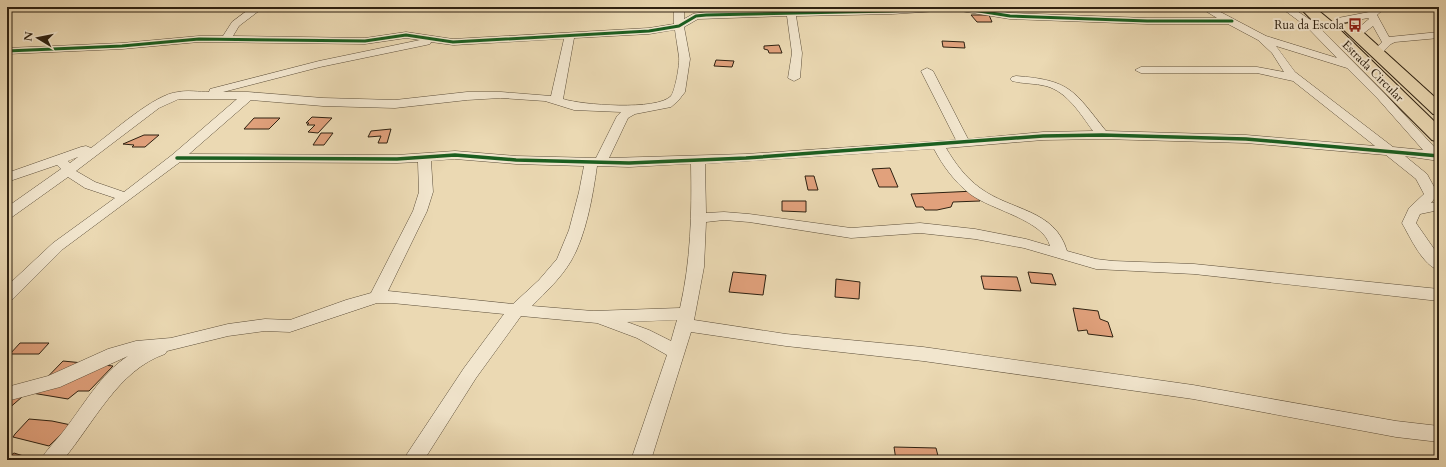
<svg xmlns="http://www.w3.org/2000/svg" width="1446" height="467" font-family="Cardo,serif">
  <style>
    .building { fill: #e1a17c; stroke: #2e2111 }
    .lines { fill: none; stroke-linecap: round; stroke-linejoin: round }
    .minor-casing { stroke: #5d4f3a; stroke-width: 1 }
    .primary-casing { stroke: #2e2111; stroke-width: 2 }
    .minor { fill: #f2e6ce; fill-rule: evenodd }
    .primary { fill: #ebd9b3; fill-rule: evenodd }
    .cycleway-far1-casing { stroke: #f2e6ce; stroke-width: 5 }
    .cycleway-casing { stroke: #f2e6ce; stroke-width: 6 }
    .cycleway-far1 { stroke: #1b5e20; stroke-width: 3 }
    .cycleway { stroke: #1b5e20; stroke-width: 3.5 }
    .labels { text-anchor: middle; stroke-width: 4; stroke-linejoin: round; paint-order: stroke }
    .far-poi-label { font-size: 12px; fill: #2e2111; stroke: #f2e6ce; text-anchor: end }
    .far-street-label { font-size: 12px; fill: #2e2111; stroke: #f2e6ce }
  </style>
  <rect width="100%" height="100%" fill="#ebd9b3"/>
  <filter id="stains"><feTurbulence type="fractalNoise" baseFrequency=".005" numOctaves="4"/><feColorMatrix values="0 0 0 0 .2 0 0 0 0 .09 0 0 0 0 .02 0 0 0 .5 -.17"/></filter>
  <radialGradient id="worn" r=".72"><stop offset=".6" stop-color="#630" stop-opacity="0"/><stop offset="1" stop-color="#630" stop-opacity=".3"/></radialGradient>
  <g class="building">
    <polygon points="971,15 989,15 992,22 977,22"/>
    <polygon points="942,41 964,42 965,48 943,47"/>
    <polygon points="779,45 782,53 769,53 768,50 764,49 764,46"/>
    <polygon points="716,60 734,61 732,67 714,66"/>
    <polygon points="312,117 332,118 318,133 308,132 315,125 307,125 309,123 306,123"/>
    <polygon points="254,118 280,118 269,129 244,129"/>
    <polygon points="391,129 387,143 378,143 381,136 368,137 371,131"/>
    <polygon points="321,133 333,133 324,145 313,145"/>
    <polygon points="144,135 159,135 145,147 132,147 134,145 123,144"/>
    <polygon points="890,168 898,187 879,187 872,169"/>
    <polygon points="805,176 814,176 818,190 808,190"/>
    <polygon points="975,191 980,201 953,202 951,207 937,210 925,210 923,207 916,207 911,194"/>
    <polygon points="782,201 806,201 806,212 782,211"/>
    <polygon points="733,272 766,275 763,295 729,292"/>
    <polygon points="1028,272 1052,274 1056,285 1031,283"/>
    <polygon points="981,276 1017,277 1021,291 984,289"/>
    <polygon points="836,279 860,282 859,299 835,297"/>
    <polygon points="1073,308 1098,311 1100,319 1108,322 1113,337 1088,334 1087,330 1078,331"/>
    <polygon points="20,343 49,343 39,354 10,354"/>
    <polygon points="63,361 113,366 89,391 78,391 68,399 32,393"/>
    <polygon points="7,394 22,397 7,410"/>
    <polygon points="29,419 52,421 71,425 49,446 13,437 15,434"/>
    <polygon points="894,447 936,448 939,460 896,460"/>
    <polygon points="14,453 36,460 7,460 7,458"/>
  </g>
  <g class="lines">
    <defs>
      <g id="minor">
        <path d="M 252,7 L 264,7 L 239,26 L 233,36 L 365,38 L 406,32 L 453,39 L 649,28 L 674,24 L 674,7 L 684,7 L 684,19 L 693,14 L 706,12 L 972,7 L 1010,13 L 1147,18 L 1217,18 L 1199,7 L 1211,7 L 1266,36 L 1337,58 L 1307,27 L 1280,7 L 1291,7 L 1315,23 L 1386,95 L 1439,152 L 1439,161 L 1405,156 L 1427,174 L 1438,194 L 1431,203 L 1439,202 L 1439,210 L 1420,214 L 1416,223 L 1439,256 L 1439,270 C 1423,266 1410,237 1402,223 L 1409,208 L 1424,194 L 1416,179 L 1386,155 L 1246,143 L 1102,139 L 1043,140 L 946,148 C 955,163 965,177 980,188 C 1011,211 1055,209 1067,251 L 1096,259 L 1113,261 L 1194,264 L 1439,289 L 1439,301 L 1194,274 L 1096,269 L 1024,248 L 975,239 L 920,233 L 851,238 L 749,222 L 724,220 L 706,222 L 704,267 L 694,320 L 786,334 L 923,347 L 1193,385 L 1396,421 L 1439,426 L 1439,442 L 1396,437 L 1193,399 L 923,361 L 786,346 L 691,332 L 651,460 L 631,460 L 667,355 L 637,338 L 597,323 L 521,316 L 476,378 L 424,460 L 403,460 L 464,368 L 504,314 L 392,303 L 377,303 L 290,332 L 265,331 L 228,336 L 167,351 L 165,354 C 118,370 94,423 63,460 L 41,460 C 46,450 55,442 62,433 C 82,408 101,373 128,356 L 60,387 L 7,401 L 7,387 L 48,376 L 108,349 L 136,341 L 171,338 L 228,324 L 265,319 L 290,320 L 346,300 L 371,293 L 413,211 L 419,192 L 418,162 L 397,163 L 180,162 L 63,249 L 13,299 L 7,301 L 7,286 L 53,243 L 115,198 L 85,188 L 68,177 L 12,217 L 7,218 L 7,207 L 61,169 L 57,165 L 7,182 L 7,173 L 81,147 L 86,146 L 91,148 C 112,133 154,94 178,92 C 188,90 199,92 209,92 L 210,89 L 319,61 L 420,40 L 406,38 L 365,44 L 199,42 L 122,49 L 7,54 L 7,48 L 122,43 L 199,36 L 223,36 L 232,22 ZM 954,10 L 1010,19 L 1147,24 L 1228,24 L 1258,40 L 1272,53 L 1284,72 L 1257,67 L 1141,67 L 1135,70 L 1141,73 L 1257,73 L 1293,81 L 1375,146 L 1246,135 L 1106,131 C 1074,91 1071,80 1016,76 L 1012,77 L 1010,79 L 1012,81 C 1023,84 1035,83 1046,86 C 1068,92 1081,115 1093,131 L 1043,132 L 968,139 L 933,71 L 927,68 L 921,71 L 956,140 L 746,154 L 609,158 L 628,118 L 635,114 L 671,107 L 678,101 L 685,92 L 690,59 L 684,27 L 698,19 L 787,16 L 792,53 L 788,78 L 794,81 L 800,78 L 802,53 L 796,16 L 892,14 ZM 675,30 C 676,39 678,48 679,57 C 680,64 675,91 671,96 C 657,111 582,105 563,99 L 574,38 L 649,34 ZM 564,39 L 551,96 L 501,92 L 467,92 L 395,100 L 323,98 L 248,92 L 223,92 L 320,67 L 426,45 L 430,44 L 431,42 L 453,45 ZM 1276,46 L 1347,68 L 1378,99 L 1423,150 L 1393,147 L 1295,72 ZM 501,98 L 545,101 L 574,110 L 621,112 L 617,116 L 596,158 L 516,156 L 455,151 L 397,155 L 189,154 L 251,100 L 323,106 L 395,108 L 467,100 ZM 179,99 L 237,99 L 172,155 L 124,192 L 95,182 L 76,171 L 159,108 ZM 934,149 C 943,166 954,181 970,194 C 991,210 1044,220 1050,246 L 1026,239 L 975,229 L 920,223 L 851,228 L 749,214 L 724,212 L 706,213 L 705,164 ZM 78,157 L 70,163 L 68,161 ZM 455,159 L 516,164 L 584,166 L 579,192 L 569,230 L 557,259 L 539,280 L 513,304 L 388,291 L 427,211 L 433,192 L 431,161 ZM 691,164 C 692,213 691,260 680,308 L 593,311 L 532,306 C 546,292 561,278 571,261 C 586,236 593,195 597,166 L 629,167 ZM 677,320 L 671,341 L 649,330 L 627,322 Z"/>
        <polygon points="1375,7 1386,7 1377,15 1389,37 1439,32 1439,38 1395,42 1391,44 1381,54 1373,54 1372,52 1382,42 1373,26 1360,36 1352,36 1351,34 1369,19 1368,18 1341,23 1336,20 1338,18 1369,12"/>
      </g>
      <g id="primary">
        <polygon points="1299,7 1314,7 1331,21 1439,126 1439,142 1432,140"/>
        <polygon points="1349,23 1354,24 1439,101 1439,115 1433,114 1344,30 1342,27 1344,24"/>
      </g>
    </defs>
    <use href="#minor" class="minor-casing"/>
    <use href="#primary" class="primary-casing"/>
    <use href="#minor" class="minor"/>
    <use href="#primary" class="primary"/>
    <defs>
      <polyline id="cycleway-far1" points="7,51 122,46 199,39 365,41 406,35 453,42 649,31 679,26 696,16 706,15 892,11 954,7 1010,16 1147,21 1232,21"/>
      <polyline id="cycleway" points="177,158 397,159 455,155 516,160 629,163 746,158 1043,136 1102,135 1246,139 1439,156"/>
    </defs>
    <use href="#cycleway-far1" class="cycleway-far1-casing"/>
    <use href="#cycleway" class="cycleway-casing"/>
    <use href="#cycleway-far1" class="cycleway-far1"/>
    <use href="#cycleway" class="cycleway"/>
  </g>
  <defs>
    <symbol id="bus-bare" viewBox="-9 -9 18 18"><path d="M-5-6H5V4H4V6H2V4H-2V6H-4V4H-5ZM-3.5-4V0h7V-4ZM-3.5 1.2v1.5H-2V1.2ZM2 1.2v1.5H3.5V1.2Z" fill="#8f2418" stroke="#f2e6ce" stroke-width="2.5" paint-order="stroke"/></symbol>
  </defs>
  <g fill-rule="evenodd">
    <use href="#bus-bare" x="1345" y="15" width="20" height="20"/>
  </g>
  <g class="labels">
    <g class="far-poi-label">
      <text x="1344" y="29">Rua da Escola</text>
    </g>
    <g class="far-street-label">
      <text transform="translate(1373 71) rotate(45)" y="4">Estrada Circular</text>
    </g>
  </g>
  <rect width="1446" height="467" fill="none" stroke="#ebd9b3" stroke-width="24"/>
  <rect x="8" y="8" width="1430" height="451" fill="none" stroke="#2e2111" stroke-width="2"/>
  <rect x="12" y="12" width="1422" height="443" fill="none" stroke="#2e2111"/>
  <g transform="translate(38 38) rotate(280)" stroke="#f2e6ce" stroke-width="3" paint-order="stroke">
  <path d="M0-3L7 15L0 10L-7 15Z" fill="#2e2111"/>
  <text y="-6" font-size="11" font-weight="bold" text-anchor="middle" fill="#2e2111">N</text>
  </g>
  <rect width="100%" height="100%" filter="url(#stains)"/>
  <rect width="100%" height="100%" fill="url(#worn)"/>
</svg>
